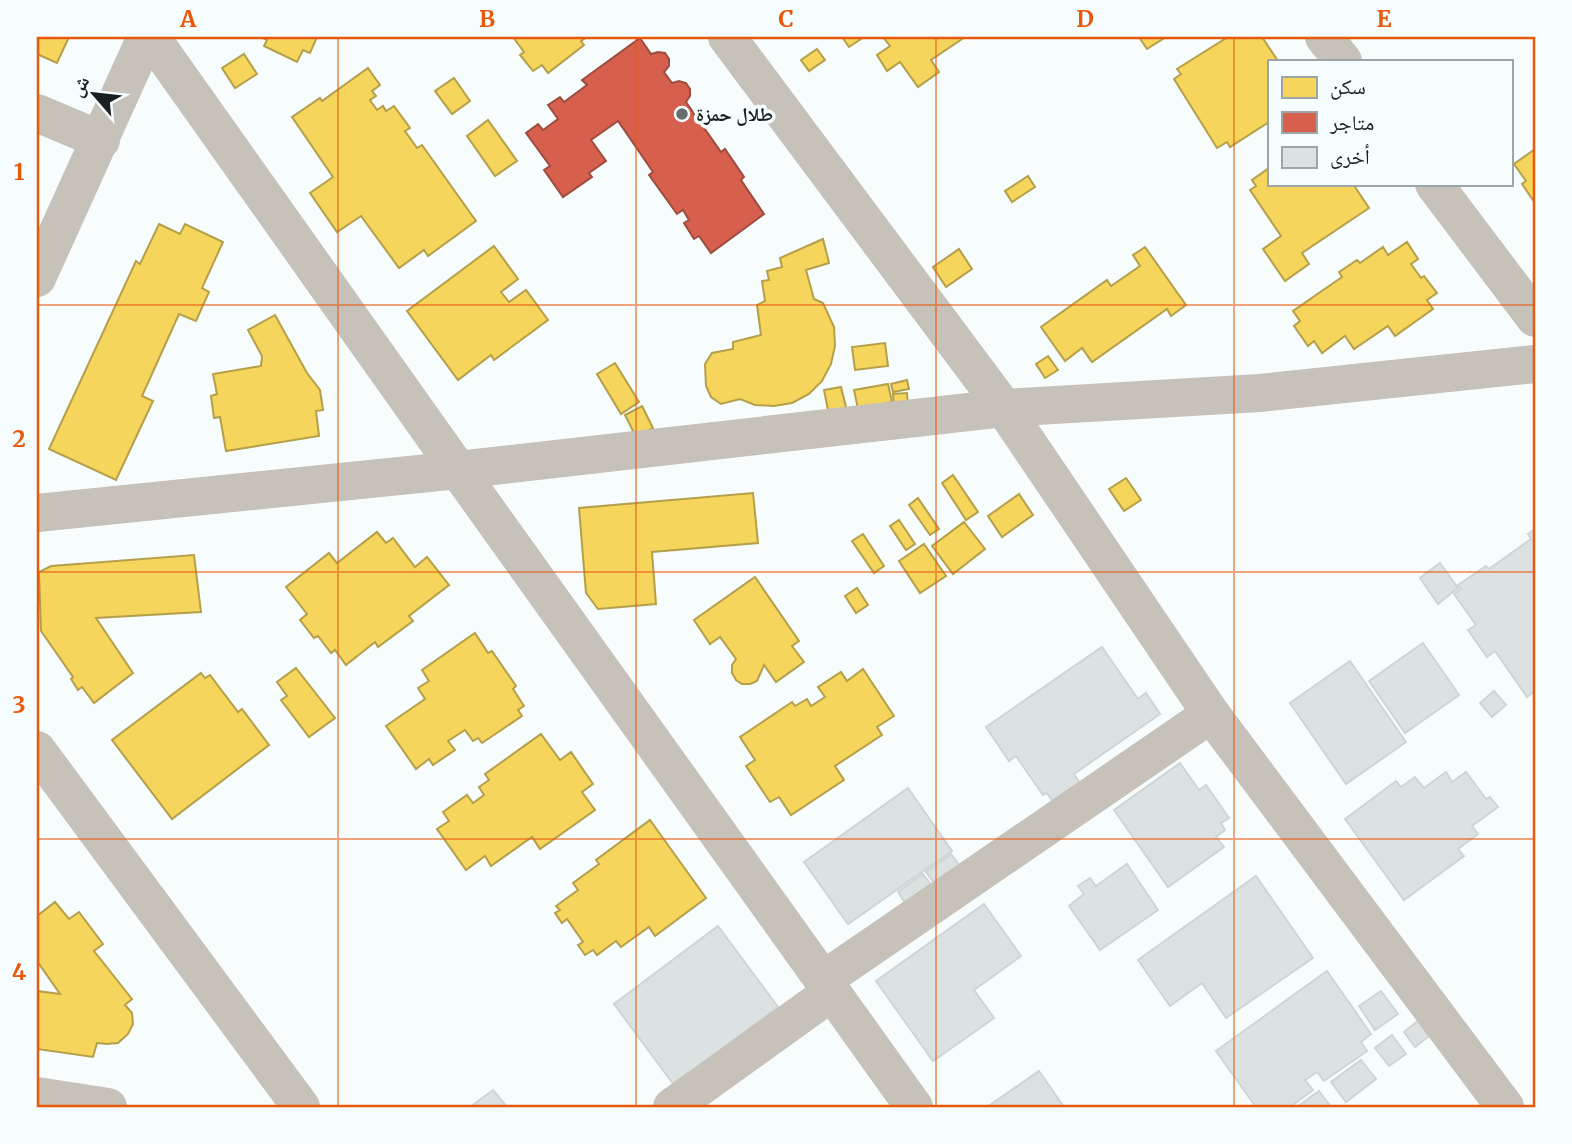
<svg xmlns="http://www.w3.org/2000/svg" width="1572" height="1144" font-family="Merriweather,'Noto Naskh Arabic',serif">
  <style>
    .homes { fill: #f6d55c; stroke: #b49f4a; stroke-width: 2 }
    .shops { fill: #d6604d; stroke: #9d4d40; stroke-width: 2 }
    .building { fill: #dce2e2; stroke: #cfd5d6; stroke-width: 2 }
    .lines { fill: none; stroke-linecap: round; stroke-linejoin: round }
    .minor { stroke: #c6c1b9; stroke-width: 38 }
    .grid { fill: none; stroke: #e8590c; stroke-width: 2; stroke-opacity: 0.55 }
    .poi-dot { fill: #676d6e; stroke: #f5fdfe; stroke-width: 2.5 }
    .labels { text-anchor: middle; stroke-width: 7; stroke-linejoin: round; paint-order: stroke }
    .poi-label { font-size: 19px; font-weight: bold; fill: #192021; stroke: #f5fdfe; text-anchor: start }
    .neatline { fill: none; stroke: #e8590c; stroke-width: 2.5 }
    .grid-label { font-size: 23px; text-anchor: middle; font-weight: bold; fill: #e8590c }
  </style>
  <rect width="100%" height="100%" fill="#f7fcfc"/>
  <g class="homes">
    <polygon points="37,37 69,37 57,63 37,54"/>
    <polygon points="261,37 317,37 310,53 303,50 297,62 264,46 267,40"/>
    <polygon points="513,37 587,37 581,41 584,45 548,73 542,65 533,71 520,55 524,52"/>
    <polygon points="842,37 864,37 849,47"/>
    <polygon points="883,37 965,37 931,60 939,72 918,87 900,62 887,71 877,55 890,46"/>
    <polygon points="1139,37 1166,37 1147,49"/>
    <polygon points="1228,37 1262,37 1278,61 1269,61 1269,122 1230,147 1227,142 1217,148 1174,79 1181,74 1177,69"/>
    <polygon points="817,49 825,60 809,71 801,60"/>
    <polygon points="244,54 257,74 235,88 222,68"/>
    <polygon points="368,68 380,85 372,91 376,96 370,100 377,110 383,106 386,111 394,106 410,128 405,131 417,148 422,145 476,221 428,256 424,250 399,268 361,216 337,232 310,193 333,177 292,117 320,98 322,101"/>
    <polygon points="454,78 470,101 452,114 435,91"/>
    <polygon points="488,120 517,161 495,176 467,136"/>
    <polygon points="1535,149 1535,203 1522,184 1526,181 1514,164"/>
    <polygon points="1269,168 1269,184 1353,184 1369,208 1302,253 1309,264 1285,281 1263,249 1281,236 1250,190 1256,186 1252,180"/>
    <polygon points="1028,176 1035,187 1012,202 1005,191"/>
    <polygon points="159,224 180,234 185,224 223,242 202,288 209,292 196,321 179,314 142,396 153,401 116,480 49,449 136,261 140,264"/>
    <polygon points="823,239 829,263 806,270 814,299 823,303 834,327 835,346 831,364 822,381 809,394 792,403 774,406 755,405 740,399 721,404 711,397 706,386 705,364 712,353 733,349 733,342 761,335 757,305 765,301 762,281 769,280 767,271 782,267 780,258"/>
    <polygon points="1407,242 1418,259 1411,264 1421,278 1424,276 1437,293 1427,300 1433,309 1395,336 1388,326 1354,349 1345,336 1322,353 1314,341 1308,346 1294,326 1300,321 1293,311 1342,277 1339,272 1357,260 1360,263 1383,247 1388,255"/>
    <polygon points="494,246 518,279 501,292 509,302 526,290 548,320 494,360 491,355 458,380 407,311"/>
    <polygon points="1145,247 1186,305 1171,316 1167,309 1092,362 1082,348 1065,361 1041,327 1107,280 1111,286 1140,266 1133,255"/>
    <polygon points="959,249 972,269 946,287 933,267"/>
    <polygon points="275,315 307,373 320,390 323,410 316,411 319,436 226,451 220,417 214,418 211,396 217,394 213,374 261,366 262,356 248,330"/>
    <polygon points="885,343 888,366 855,370 852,347"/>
    <polygon points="1048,356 1058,370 1045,378 1036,364"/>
    <polygon points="615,363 639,402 621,414 597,374"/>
    <polygon points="907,380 909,389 893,392 891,384"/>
    <polygon points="888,384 892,402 858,409 854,390"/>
    <polygon points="841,387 847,411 829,415 824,390"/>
    <polygon points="907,393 908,406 894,408 893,394"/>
    <polygon points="642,406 653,428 636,437 625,415"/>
    <polygon points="953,475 978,512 966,520 942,483"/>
    <polygon points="1126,478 1141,500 1124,511 1109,489"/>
    <polygon points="753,493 758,543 652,552 656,604 598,609 586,593 579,508"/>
    <polygon points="1019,494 1033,515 1002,537 988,516"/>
    <polygon points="918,498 939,529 930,535 909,505"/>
    <polygon points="899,520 915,544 906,550 890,526"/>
    <polygon points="964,522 985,549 953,574 932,546"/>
    <polygon points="377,532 386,543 393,538 415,567 427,557 449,585 409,616 413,621 378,647 375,642 346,665 335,650 331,653 318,636 314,638 300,620 307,614 286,587 329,553 337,563"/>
    <polygon points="863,534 884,566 874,573 852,541"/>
    <polygon points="924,544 946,576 920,593 899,561"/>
    <polygon points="194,555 201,612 96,618 133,673 94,703 82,687 78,690 71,679 73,677 41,631 39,572 51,566"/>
    <polygon points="755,577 799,641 792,646 804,662 776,682 764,665 757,681 750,684 742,684 736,680 732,673 732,665 736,659 720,637 710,644 694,620"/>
    <polygon points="857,588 868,605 856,613 845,596"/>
    <polygon points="475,633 488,653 492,651 516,686 513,689 524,706 518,710 522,716 482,743 478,738 473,741 465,730 448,741 455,750 433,765 429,759 416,769 386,726 425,699 418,688 429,681 422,670"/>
    <polygon points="296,668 335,718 309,737 281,700 287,696 277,682"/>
    <polygon points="863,669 894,716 877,727 882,735 835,766 844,780 791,815 779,797 770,802 746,766 755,760 740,737 792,702 795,706 807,699 811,706 825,697 818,687 841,672 847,681"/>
    <polygon points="201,673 205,678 210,675 238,712 242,709 269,745 172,819 112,740"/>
    <polygon points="541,734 560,760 571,752 593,784 582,792 595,810 540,849 532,837 491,866 485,856 466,870 437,829 449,821 443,812 467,795 473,803 484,795 479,787 489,780 485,774"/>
    <polygon points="650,820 706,898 655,936 649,927 621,947 616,941 597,955 593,950 585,955 578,945 583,942 567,919 562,923 555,913 560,910 556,906 578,890 573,883 599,864 596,860"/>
    <polygon points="55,902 69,919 79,912 103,944 94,951 132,999 125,1005 132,1013 133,1024 128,1034 118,1043 107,1044 97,1043 93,1057 37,1049 37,991 60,994 37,961 37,916"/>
  </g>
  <polygon class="shops" points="640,38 651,54 658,52 665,53 669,59 669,66 664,72 672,83 679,81 686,83 690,89 690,96 686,102 721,152 725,149 744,177 741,180 764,214 711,253 699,236 694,239 684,223 689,220 683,210 677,214 649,175 653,172 618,121 591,140 606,161 589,173 592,177 563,197 544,170 550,166 526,133 538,124 543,130 558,119 548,105 560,97 564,102 587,85 582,80"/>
  <g class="building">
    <polygon points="1535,529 1535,691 1527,697 1495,651 1487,657 1468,630 1476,625 1454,594 1461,589 1458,585 1486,566 1489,569 1531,539 1528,534"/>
    <polygon points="1440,563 1458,588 1438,604 1420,578"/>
    <polygon points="1423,643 1459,695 1405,733 1369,681"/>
    <polygon points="1102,647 1138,699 1146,693 1160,714 1074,774 1084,789 1057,808 1047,793 1043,795 1016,756 1009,761 986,727"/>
    <polygon points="1350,661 1406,742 1346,784 1290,703"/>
    <polygon points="1494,691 1506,705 1492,717 1480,703"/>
    <polygon points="1180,763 1199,790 1206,785 1229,818 1221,823 1225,830 1216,837 1224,847 1168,887 1114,810"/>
    <polygon points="1446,772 1452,782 1466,772 1486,799 1490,797 1498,807 1472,826 1478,834 1458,849 1464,856 1404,900 1345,819 1396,781 1401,787 1415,777 1424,788"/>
    <polygon points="908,788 952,851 848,924 804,862"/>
    <polygon points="951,854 962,869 937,887 926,872"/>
    <polygon points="1127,864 1158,910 1100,950 1069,906 1084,894 1078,886 1090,878 1096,886"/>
    <polygon points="923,874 934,889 908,907 898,892"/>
    <polygon points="1256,876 1313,958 1226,1018 1202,983 1170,1006 1138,960"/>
    <polygon points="984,904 1021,956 974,990 994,1018 933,1061 876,981"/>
    <polygon points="718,926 778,1007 674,1085 614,1004"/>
    <polygon points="1327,971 1371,1034 1361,1042 1367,1051 1324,1081 1317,1072 1305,1080 1313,1090 1290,1107 1256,1107 1216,1051"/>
    <polygon points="1381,991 1398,1014 1375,1030 1359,1006"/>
    <polygon points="1418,1021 1429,1036 1415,1047 1404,1032"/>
    <polygon points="1392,1035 1406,1054 1389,1066 1375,1048"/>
    <polygon points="1361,1060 1376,1079 1346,1102 1331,1082"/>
    <polygon points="1039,1071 1064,1107 987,1107"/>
    <polygon points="493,1090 507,1107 470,1107"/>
    <polygon points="1319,1091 1331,1107 1297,1107"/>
  </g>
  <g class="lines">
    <g class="minor">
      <polyline points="151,37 458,470 914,1107"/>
      <polyline points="727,37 1004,408 1211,714 1505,1107"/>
      <polyline points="1324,37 1343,61"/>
      <polyline points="37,113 101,140"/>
      <polyline points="1434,184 1535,318"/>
      <polyline points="37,278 146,37"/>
      <polyline points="37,513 458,470 1004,408 1260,393 1535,364"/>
      <polyline points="37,750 301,1107"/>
      <polyline points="823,980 1211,714"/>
      <polyline points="37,1096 108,1107"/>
      <polyline points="672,1107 832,992"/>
    </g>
  </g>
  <path class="grid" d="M 338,37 L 338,1107M 636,37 L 636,1107M 936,37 L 936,1107M 1234,37 L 1234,1107M 37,305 L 1535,305M 37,572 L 1535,572M 37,839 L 1535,839"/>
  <circle class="poi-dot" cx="682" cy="114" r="7"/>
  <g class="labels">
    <g class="poi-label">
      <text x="696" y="121">طلال حمزة</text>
    </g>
  </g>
  <rect width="1572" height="1144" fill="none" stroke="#f5fdfe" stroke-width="77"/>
  <rect x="1268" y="60" width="245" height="126" fill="#f5fdfe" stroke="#9da5a6" stroke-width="2"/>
  <rect x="1282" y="77" width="35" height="21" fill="#f6d55c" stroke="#9da5a6" stroke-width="2"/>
  <text x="1330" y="94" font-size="21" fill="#192021">سكن</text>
  <rect x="1282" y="112" width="35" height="21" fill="#d6604d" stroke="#9da5a6" stroke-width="2"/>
  <text x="1330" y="130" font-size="21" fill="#192021">متاجر</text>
  <rect x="1282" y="147" width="35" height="21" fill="#dce2e2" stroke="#9da5a6" stroke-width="2"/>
  <text x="1330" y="164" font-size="21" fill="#192021">أخرى</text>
  <g transform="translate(94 94) rotate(298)" stroke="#f5fdfe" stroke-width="5" paint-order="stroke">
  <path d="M0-5L12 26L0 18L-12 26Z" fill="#192021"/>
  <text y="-10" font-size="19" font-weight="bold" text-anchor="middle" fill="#192021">ش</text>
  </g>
  <rect x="38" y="38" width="1496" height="1068" class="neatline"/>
  <g class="grid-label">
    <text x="188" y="27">A</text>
    <text x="487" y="27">B</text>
    <text x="786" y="27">C</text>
    <text x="1085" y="27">D</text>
    <text x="1384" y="27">E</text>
    <text x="19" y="180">1</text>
    <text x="19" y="447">2</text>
    <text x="19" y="713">3</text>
    <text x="19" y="980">4</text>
  </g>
</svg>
